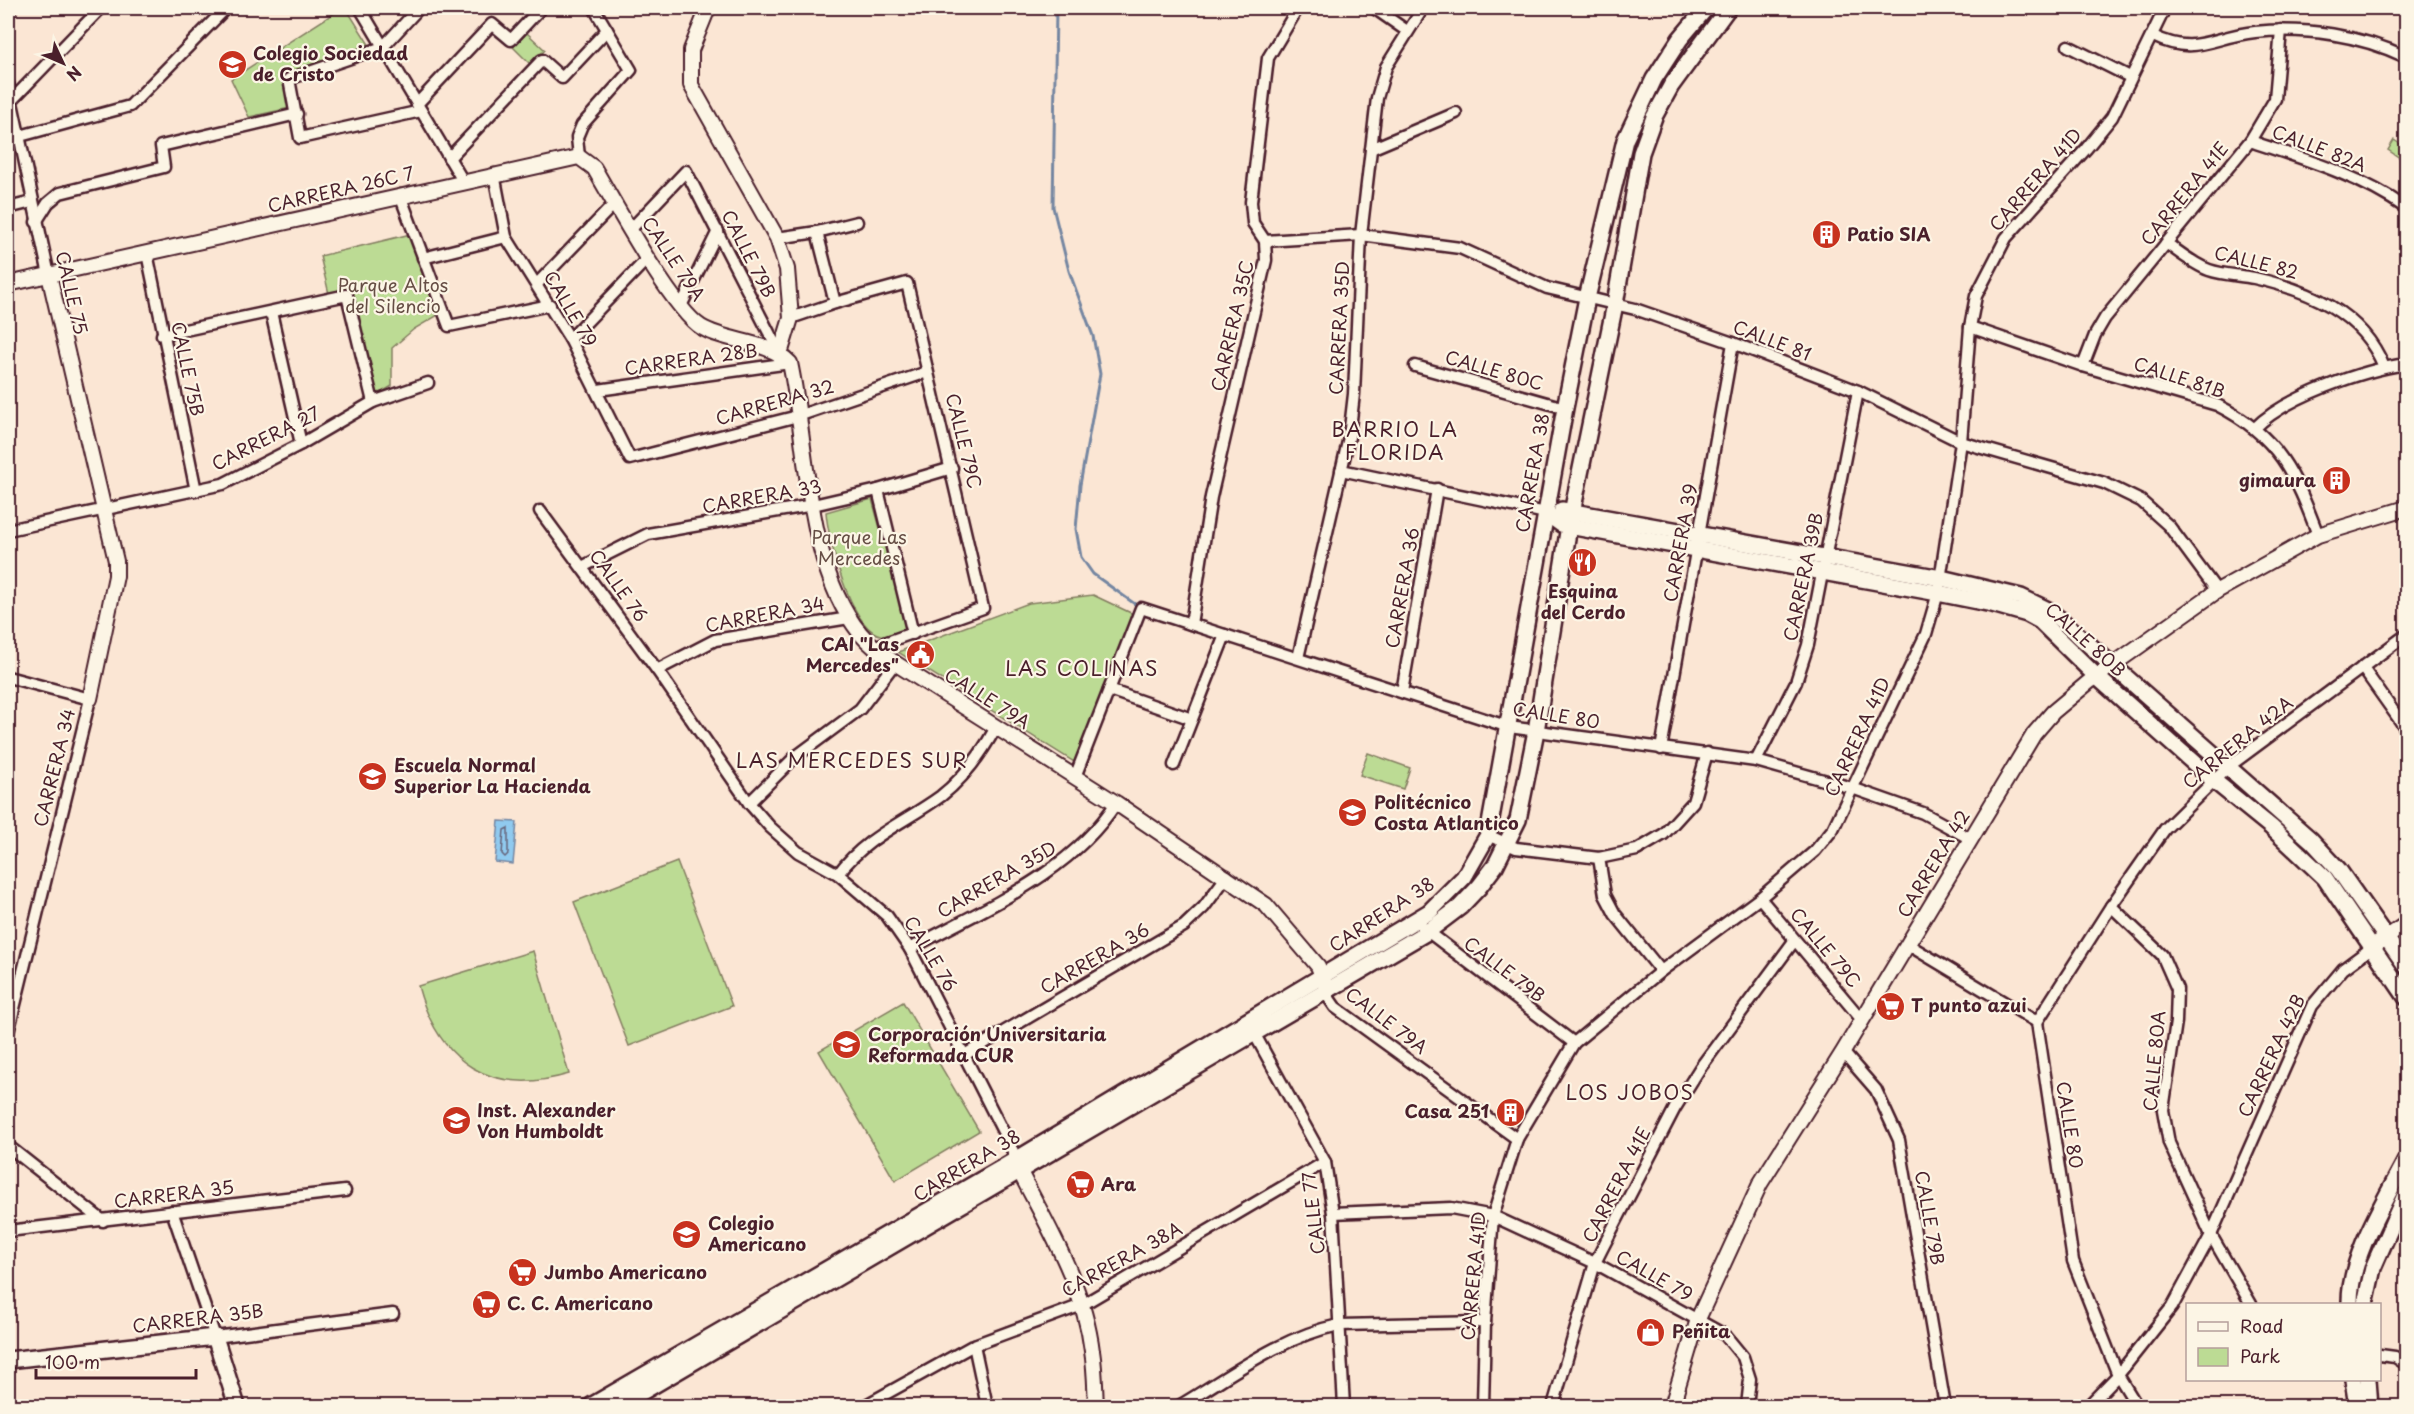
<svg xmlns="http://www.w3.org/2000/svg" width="2414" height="1414" font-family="'Playpen Sans',sans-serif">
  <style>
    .green { fill: #bcdb94; stroke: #837d60; stroke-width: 1.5 }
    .water { fill: #90caef; stroke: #7486a1; stroke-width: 1.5 }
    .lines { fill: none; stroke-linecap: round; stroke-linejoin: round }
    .shore { stroke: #666379; stroke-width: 1.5 }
    .stream { stroke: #7486a1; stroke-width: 3 }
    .minor-casing { stroke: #4a1f2b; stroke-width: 15 }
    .tertiary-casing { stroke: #4a1f2b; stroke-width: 18 }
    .secondary-casing { stroke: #4a1f2b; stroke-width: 20 }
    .minor { stroke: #fcf5e5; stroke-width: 10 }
    .tertiary { stroke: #fcf5e5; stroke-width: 14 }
    .secondary { stroke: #fcf5e5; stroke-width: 15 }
    .labels { text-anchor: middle; stroke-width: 4.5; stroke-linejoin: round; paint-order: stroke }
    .poi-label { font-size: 18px; font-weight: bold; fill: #4a1f2b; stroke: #fcf5e5; text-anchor: start }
    .street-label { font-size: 18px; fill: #4a1f2b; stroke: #fcf5e5 }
    .park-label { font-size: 18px; fill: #664e45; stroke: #fcf5e5 }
    .neighbourhood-label { font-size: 20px; letter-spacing: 1.5px; fill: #4a1f2b; stroke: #fcf5e5 }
  </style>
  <rect width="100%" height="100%" fill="#fbe6d4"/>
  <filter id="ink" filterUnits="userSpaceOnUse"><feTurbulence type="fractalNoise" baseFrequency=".0167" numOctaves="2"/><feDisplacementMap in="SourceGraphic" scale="12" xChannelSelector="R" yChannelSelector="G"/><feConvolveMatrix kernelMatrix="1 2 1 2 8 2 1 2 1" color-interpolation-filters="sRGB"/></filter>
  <g filter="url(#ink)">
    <g class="green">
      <polygon points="342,8 346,8 370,46 285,77 290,108 249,117 231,79"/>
      <polygon points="527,33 545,50 531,65 513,47"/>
      <polygon points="2394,140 2406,148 2406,162 2388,150"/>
      <polygon points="411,234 440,314 414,329 392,348 392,386 377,395 352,290 329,294 320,256"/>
      <path d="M 872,499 L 908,630 C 896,634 889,639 877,634 C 850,623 828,540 826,512 Z"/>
      <polygon points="1093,595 1133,614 1074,762 898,652 1029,603"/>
      <polygon points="1368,753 1410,768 1403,789 1360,775"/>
      <polygon points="677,862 732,1006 629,1046 574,902"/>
      <path d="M 533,951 L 569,1074 C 491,1097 439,1063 418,986 Z"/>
      <polygon points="903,1002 979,1131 895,1181 819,1051"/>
    </g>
    <polygon class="water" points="499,821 517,822 513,864 495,862"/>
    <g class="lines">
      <polygon class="shore" points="508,828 508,854 505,857 502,854 504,830"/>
      <polyline class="stream" points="1056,8 1053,207 1069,271 1093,336 1100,374 1080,485 1076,529 1081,557 1093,574 1139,607"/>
      <defs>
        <g id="minor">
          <polyline points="360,8 463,181"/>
          <polyline points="419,8 383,47 289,79 300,138 421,111"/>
          <polyline points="1374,8 1407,31"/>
          <polyline points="8,12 11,8"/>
          <path d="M 2153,36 C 2196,57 2213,36 2255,32 C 2306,27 2360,35 2406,57"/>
          <polyline points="2068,46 2130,77"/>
          <polyline points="8,84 49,275"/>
          <polyline points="12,100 101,8"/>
          <polyline points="417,104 492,24 511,40 541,8"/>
          <polyline points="20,136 130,106 226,8"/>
          <path d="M 2250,141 C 2304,159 2359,175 2406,208"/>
          <polyline points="1371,149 1456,113"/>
          <polyline points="579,157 577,137 582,125 631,70 594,8"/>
          <polyline points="449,158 542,60 562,78 607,30"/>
          <polyline points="494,174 506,237 570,339 630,459 798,416 927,372"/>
          <polyline points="400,195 449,326 550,305"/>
          <polyline points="8,208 32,202"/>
          <polyline points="36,222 48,203 60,193 164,167 161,146 297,114"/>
          <polyline points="631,229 686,171 780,354"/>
          <polyline points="817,232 835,303"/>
          <polyline points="777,238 817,232 857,222"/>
          <polyline points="1265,241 1361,235 1460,248 1547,288 1635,309 1733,343 1858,391 1961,442 2104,483 2141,501 2169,526 2217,591"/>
          <path d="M 2166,243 C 2179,252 2193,264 2209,270 C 2223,275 2239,275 2254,278 C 2308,290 2362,312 2384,367"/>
          <polyline points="147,253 196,491"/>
          <polyline points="423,258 506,237"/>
          <polyline points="537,284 615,203"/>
          <polyline points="681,306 718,231"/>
          <polyline points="271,312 301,444"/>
          <polyline points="791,318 835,303 907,283 983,608 873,647"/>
          <path d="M 1970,327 L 2083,366 L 2217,405 C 2279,436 2295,474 2318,535"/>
          <polyline points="162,335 347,295 373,402"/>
          <polyline points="570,339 648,258"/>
          <polyline points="1415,366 1565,408"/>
          <polyline points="2083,366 2095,335 2105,318 2250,141 2275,99 2281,30"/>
          <polyline points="598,390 790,363"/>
          <path d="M 2255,428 C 2285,397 2363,370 2406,364"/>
          <polyline points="1341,470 1546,513"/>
          <polyline points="878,490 913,634"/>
          <polyline points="540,511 657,670 749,803 770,827 798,852 838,874 887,916 910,949 1019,1163"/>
          <polyline points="8,530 223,484 301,444 373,402 428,383"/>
          <polyline points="582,567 648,534 813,505 878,490 952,468"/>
          <polyline points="1191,624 1211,497 1266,260 1265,241 1253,223 1251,202 1268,58 1298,8"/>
          <polyline points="1298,658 1349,437 1354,394 1361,235 1377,98 1386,67 1423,8"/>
          <polyline points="2362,667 2406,729"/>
          <polyline points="657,670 715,640 849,618"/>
          <polyline points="8,677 90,699 8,1033"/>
          <polyline points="1109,690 1192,719"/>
          <polyline points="1402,692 1437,489"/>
          <polyline points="1661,749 1733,343"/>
          <polyline points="1756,761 1796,682 1808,645 1858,391"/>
          <polyline points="1174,765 1225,635"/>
          <polyline points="1075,777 1141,608 1509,727 1756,761 1852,788 1923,813 1969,838"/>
          <polyline points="749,803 794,758 860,709 895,663"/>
          <polyline points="1488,835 1516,848 1599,858 1637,850 1664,834 1693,802 1707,753"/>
          <polyline points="1599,858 1605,895 1615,914 1661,971"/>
          <path d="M 838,874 C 867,836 904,823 941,796 C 965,777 982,753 996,727"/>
          <polyline points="1760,898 1862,1020"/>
          <polyline points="2111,906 2162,955 2177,989 2176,1022 2163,1110 2169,1143 2211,1235 2251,1304"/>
          <polyline points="1422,927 1574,1043"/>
          <polyline points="1907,944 2037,1022"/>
          <path d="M 910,949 C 982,909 1071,874 1116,803"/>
          <polyline points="1324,991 1335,1007 1517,1139"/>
          <polyline points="2037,1022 2111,906 2165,829 2228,767 2406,635"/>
          <polyline points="2037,1022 2073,1261 2118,1375 2137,1406"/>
          <polyline points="1254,1033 1325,1162 1333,1213 1344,1406"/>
          <polyline points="1843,1052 1876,1090 1899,1140 1945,1406"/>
          <polyline points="966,1054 1184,926 1204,907 1227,876"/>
          <polyline points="8,1146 103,1221"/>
          <polyline points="172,1211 215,1337 393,1314"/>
          <polyline points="1333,1213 1451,1208 1493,1216 1595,1263 1725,1335 1743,1357 1750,1379 1747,1406"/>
          <polyline points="8,1231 345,1191"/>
          <polyline points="974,1345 987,1406"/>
          <polyline points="2380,1355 2395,1357 2406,1364"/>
          <polyline points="864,1406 974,1345 1082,1305 1325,1162"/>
          <path d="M 1179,1406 C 1230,1376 1280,1337 1339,1325 L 1485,1322"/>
          <polyline points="1483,1406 1485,1322 1493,1216 1517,1139 1574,1043 1661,971 1760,898 1815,851 1833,829 1926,634 1938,593 1961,442 1970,327 1976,296 2006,238 2086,149 2112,117 2165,8"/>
          <polyline points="1553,1406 1595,1263 1602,1249 1675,1108 1700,1068 1794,941"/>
          <polyline points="2088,1406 2118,1375 2172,1307 2211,1235 2312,1006 2343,969 2374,946"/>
        </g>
        <g id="tertiary">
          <polyline points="708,8 691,50 691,85 777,238 787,269 791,318 780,354"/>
          <polyline points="49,275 116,561 116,576 90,699"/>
          <path d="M 8,284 L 579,157 L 594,168 C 614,202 672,309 701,327 C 728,343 768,340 790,363 C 808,445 805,565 860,633 C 870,645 882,654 895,663 L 1116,803 L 1266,905 L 1318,966 L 1325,984"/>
          <polyline points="2374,946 2406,924"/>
          <path d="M 1020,1172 C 1049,1229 1084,1286 1092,1351 C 1095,1369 1095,1388 1096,1406"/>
          <polyline points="1672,1406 1698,1319 1760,1184 1843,1052 2034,734 2053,712 2090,681 2217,591 2318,535 2406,508"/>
        </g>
        <g id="secondary">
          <polyline points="1562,510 1941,578 2021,597 2048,610 2062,621 2311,840 2338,869 2406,966"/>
          <polyline points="1546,513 1561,524 1569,526 1938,593 1992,604 2027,614 2040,621 2096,676 2213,780 2271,827 2325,878 2406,997"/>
          <path d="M 2350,1304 C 2349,1257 2385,1201 2406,1160"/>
          <polyline points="2365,1304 2373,1268 2406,1193"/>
          <polyline points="8,1360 215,1337 237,1406"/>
          <polyline points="2353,1380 2357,1406"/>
          <polyline points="2368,1380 2370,1406"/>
          <polyline points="591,1406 1019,1158 1429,912 1464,877 1488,835 1565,408 1587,298 1625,140 1654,79 1680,39 1706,8"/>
          <polyline points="618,1406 1427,932 1460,907 1479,887 1495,866 1518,820 1536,731 1568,532 1615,304 1641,153 1654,117 1671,86 1728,8"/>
        </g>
      </defs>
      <use href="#minor" class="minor-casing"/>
      <use href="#tertiary" class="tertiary-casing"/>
      <use href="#secondary" class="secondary-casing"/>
      <use href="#minor" class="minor"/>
      <use href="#tertiary" class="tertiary"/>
      <use href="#secondary" class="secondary"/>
    </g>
  </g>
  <defs>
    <symbol id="school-disc" viewBox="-11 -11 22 22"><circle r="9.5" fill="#c8321e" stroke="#fcf5e5"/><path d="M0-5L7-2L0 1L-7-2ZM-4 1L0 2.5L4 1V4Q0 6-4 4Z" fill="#fff"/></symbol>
    <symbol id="building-disc" viewBox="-11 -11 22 22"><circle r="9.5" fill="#c8321e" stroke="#fcf5e5"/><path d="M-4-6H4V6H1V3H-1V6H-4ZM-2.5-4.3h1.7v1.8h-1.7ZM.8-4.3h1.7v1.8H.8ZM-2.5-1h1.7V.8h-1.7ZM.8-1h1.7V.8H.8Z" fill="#fff"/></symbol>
    <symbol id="restaurant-disc" viewBox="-11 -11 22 22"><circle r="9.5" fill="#c8321e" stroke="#fcf5e5"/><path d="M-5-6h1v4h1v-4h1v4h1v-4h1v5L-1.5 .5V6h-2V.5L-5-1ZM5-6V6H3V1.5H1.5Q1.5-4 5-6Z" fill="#fff"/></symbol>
    <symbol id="civic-disc" viewBox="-11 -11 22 22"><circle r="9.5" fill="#c8321e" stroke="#fcf5e5"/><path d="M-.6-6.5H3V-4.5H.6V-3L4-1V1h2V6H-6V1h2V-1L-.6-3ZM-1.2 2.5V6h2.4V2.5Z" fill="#fff"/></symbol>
    <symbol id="university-disc" viewBox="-11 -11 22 22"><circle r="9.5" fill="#c8321e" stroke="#fcf5e5"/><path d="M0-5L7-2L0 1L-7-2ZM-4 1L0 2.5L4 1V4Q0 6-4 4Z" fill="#fff"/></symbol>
    <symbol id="supermarket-disc" viewBox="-11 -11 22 22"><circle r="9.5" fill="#c8321e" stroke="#fcf5e5"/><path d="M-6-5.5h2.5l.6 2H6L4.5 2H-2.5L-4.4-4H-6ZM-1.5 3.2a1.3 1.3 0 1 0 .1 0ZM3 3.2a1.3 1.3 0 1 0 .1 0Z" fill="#fff"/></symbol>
    <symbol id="shop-disc" viewBox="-11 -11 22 22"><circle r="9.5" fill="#c8321e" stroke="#fcf5e5"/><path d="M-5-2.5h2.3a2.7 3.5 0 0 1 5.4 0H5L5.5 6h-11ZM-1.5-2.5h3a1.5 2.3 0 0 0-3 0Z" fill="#fff"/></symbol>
  </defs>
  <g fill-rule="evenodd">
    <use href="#school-disc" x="216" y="48" width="33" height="33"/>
    <use href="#building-disc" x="1810" y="218" width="33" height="33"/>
    <use href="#building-disc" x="2320" y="464" width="33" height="33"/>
    <use href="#restaurant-disc" x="1566" y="546" width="33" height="33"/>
    <use href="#civic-disc" x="904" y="638" width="33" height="33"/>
    <use href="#school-disc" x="356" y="760" width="33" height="33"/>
    <use href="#university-disc" x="1336" y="796" width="33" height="33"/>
    <use href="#supermarket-disc" x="1874" y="990" width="33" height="33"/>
    <use href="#university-disc" x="830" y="1028" width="33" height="33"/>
    <use href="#building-disc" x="1494" y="1096" width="33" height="33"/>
    <use href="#school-disc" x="440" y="1104" width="33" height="33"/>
    <use href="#supermarket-disc" x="1064" y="1168" width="33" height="33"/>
    <use href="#school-disc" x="670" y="1218" width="33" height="33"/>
    <use href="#supermarket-disc" x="506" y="1256" width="33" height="33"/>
    <use href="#supermarket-disc" x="470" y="1288" width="33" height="33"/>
    <use href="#shop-disc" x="1634" y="1316" width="33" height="33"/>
  </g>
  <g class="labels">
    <g class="poi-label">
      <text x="253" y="60">Colegio Sociedad<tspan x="253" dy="21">de Cristo</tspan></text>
      <text x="1847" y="241">Patio SIA</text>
      <text x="2316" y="487" text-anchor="end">gimaura</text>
      <text x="1583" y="598" text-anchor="middle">Esquina<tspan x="1583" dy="21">del Cerdo</tspan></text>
      <text x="899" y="651" text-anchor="end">CAI "Las<tspan x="899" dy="21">Mercedes"</tspan></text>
      <text x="394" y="772">Escuela Normal<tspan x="394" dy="21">Superior La Hacienda</tspan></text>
      <text x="1374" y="809">Politécnico<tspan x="1374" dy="21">Costa Atlantico</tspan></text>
      <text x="1911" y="1012">T punto azui</text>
      <text x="868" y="1041">Corporación Universitaria<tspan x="868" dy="21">Reformada CUR</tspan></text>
      <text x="477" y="1117">Inst. Alexander<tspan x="477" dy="21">Von Humboldt</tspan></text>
      <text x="1489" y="1118" text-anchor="end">Casa 251</text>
      <text x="1101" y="1191">Ara</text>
      <text x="708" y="1230">Colegio<tspan x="708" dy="21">Americano</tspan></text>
      <text x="544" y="1279">Jumbo Americano</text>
      <text x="507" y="1310">C. C. Americano</text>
      <text x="1672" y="1338">Peñita</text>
    </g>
    <g class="street-label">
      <text transform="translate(2319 149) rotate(21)" y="6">CALLE 82A</text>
      <text transform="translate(2036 180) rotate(-49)" y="6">CARRERA 41D</text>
      <text transform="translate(341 190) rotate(-13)" y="6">CARRERA 26C 7</text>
      <text transform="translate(2185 194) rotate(-51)" y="6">CARRERA 41E</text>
      <text transform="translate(748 254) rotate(63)" y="6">CALLE 79B</text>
      <text transform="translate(673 259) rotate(56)" y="6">CALLE 79A</text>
      <text transform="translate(2256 263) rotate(14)" y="6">CALLE 82</text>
      <text transform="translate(71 293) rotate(77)" y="6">CALLE 75</text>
      <text transform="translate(570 309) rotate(59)" y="6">CALLE 79</text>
      <text transform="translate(1233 326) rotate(-77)" y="6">CARRERA 35C</text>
      <text transform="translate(1340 328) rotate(-87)" y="6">CARRERA 35D</text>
      <text transform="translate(1772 341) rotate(21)" y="6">CALLE 81</text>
      <text transform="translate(691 360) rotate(-8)" y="6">CARRERA 28B</text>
      <text transform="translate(187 369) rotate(78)" y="6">CALLE 75B</text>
      <text transform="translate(1494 371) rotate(16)" y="6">CALLE 80C</text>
      <text transform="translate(2179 378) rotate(18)" y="6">CALLE 81B</text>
      <text transform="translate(775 403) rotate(-16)" y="6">CARRERA 32</text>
      <text transform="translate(266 439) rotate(-27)" y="6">CARRERA 27</text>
      <text transform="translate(963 441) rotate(76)" y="6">CALLE 79C</text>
      <text transform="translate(1533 473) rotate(-80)" y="6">CARRERA 38</text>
      <text transform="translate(762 497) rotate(-10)" y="6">CARRERA 33</text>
      <text transform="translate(1681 543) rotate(-80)" y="6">CARRERA 39</text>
      <text transform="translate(1804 577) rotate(-78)" y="6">CARRERA 39B</text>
      <text transform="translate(618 586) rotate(54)" y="6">CALLE 76</text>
      <text transform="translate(1403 588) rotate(-80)" y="6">CARRERA 36</text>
      <text transform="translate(765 615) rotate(-11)" y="6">CARRERA 34</text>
      <text transform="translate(2085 640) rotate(42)" y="6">CALLE 80B</text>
      <text transform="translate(987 699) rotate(32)" y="6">CALLE 79A</text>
      <text transform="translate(1556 716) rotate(9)" y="6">CALLE 80</text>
      <text transform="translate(1858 737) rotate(-65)" y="6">CARRERA 41D</text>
      <text transform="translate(2238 743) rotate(-39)" y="6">CARRERA 42A</text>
      <text transform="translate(55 768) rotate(-76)" y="6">CARRERA 34</text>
      <text transform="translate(1934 864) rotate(-59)" y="6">CARRERA 42</text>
      <text transform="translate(997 880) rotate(-30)" y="6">CARRERA 35D</text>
      <text transform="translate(1382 915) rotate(-33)" y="6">CARRERA 38</text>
      <text transform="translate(1825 948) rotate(50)" y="6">CALLE 79C</text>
      <text transform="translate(930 954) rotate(59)" y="6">CALLE 76</text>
      <text transform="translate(1095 959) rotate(-30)" y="6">CARRERA 36</text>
      <text transform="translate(1504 970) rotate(37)" y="6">CALLE 79B</text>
      <text transform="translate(1386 1021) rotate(37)" y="6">CALLE 79A</text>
      <text transform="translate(2272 1056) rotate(-65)" y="6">CARRERA 42B</text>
      <text transform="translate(2155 1061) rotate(-85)" y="6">CALLE 80A</text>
      <text transform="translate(2069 1125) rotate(81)" y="6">CALLE 80</text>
      <text transform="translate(967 1166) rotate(-31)" y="6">CARRERA 38</text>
      <text transform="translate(1617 1185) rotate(-63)" y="6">CARRERA 41E</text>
      <text transform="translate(174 1195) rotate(-7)" y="6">CARRERA 35</text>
      <text transform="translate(1314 1213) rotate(-97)" y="6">CALLE 77</text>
      <text transform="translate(1929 1218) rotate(80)" y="6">CALLE 79B</text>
      <text transform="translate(1122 1260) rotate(-29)" y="6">CARRERA 38A</text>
      <text transform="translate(1474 1276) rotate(-85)" y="6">CARRERA 41D</text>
      <text transform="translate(1654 1276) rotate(29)" y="6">CALLE 79</text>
      <text transform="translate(198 1319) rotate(-7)" y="6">CARRERA 35B</text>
    </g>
    <g class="park-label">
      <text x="393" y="292">Parque Altos<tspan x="393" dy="21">del Silencio</tspan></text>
      <text x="859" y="544">Parque Las<tspan x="859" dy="21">Mercedes</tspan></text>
    </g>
    <g class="neighbourhood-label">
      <text x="1395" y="437">BARRIO LA<tspan x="1395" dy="23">FLORIDA</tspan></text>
      <text x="1082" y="676">LAS COLINAS</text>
      <text x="852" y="768">LAS MERCEDES SUR</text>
      <text x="1630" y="1100">LOS JOBOS</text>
    </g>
  </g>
  <rect width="2414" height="1414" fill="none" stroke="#fcf5e5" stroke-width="30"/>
  <rect x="15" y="15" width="2384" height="1384" fill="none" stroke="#4a1f2b" stroke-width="2" filter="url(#ink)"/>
  <rect x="2186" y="1303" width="195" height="78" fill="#fcf5e5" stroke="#b59f9b" stroke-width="1.5"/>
  <rect x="2198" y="1322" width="30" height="9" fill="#fcf5e5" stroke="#b59f9b" stroke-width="1.5"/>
  <text x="2240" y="1333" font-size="18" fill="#4a1f2b">Road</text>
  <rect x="2198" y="1348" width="30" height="18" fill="#bcdb94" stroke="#b59f9b" stroke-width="1.5"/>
  <text x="2240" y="1363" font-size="18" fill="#4a1f2b">Park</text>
  <g transform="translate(63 63) rotate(134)" stroke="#fcf5e5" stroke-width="4.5" paint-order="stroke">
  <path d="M0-4.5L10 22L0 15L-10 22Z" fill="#4a1f2b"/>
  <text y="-9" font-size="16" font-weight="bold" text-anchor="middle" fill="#4a1f2b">N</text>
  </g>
  <path d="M36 1369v9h160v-9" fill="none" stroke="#4a1f2b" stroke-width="3"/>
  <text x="45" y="1369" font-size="18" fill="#4a1f2b" stroke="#fcf5e5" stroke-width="4.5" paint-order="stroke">100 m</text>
</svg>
